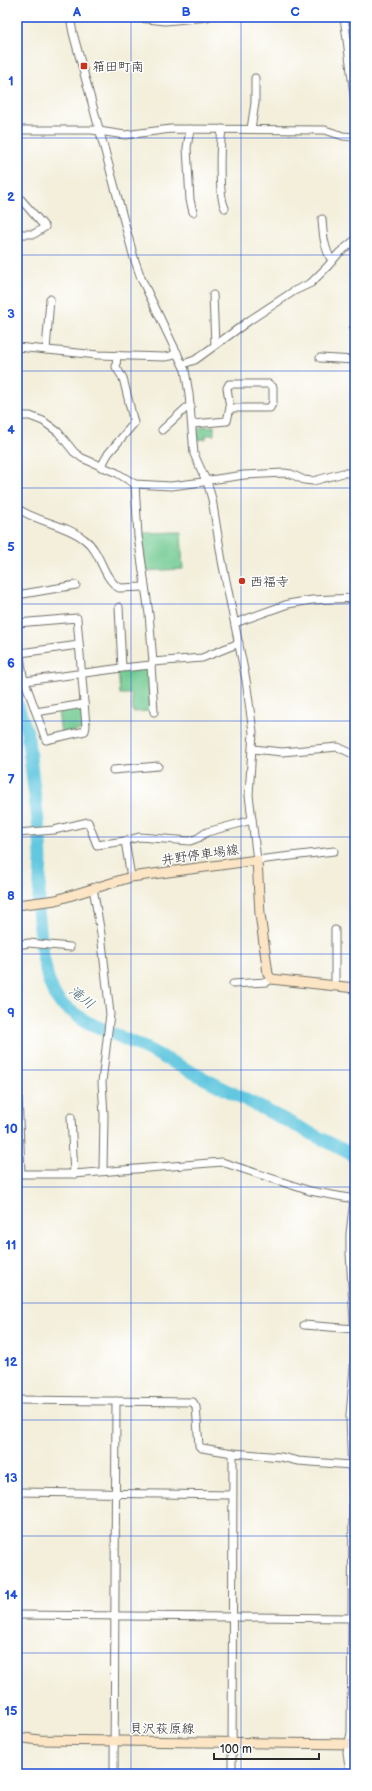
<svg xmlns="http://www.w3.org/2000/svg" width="372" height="1791" font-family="'Balsamiq Sans','Klee One',sans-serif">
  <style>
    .green { fill: #6fc990; stroke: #4d7a5e }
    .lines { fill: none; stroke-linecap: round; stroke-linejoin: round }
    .river { stroke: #62c7df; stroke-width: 13 }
    .street-casing { stroke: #717069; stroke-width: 9 }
    .secondary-casing { stroke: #717069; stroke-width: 11 }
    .street { stroke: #fff; stroke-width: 7 }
    .secondary { stroke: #fce5c4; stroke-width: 9 }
    .grid { fill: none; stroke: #1d4ed8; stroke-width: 1; stroke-opacity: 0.55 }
    .poi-dot { fill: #c8321e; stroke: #fff; stroke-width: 1.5 }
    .labels { text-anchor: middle; stroke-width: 3; stroke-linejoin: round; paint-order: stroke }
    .poi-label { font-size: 13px; fill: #2b2b2b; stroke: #fff; text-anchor: start }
    .street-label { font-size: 13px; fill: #2b2b2b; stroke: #fff }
    .water-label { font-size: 14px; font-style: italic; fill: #3e626a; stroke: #fff }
    .neatline { fill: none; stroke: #1d4ed8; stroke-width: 1.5 }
    .grid-label { font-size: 13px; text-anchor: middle; font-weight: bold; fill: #1d4ed8 }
  </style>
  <rect width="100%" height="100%" fill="#fff"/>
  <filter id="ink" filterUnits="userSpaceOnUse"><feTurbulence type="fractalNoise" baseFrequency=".025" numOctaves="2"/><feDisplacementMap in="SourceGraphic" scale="8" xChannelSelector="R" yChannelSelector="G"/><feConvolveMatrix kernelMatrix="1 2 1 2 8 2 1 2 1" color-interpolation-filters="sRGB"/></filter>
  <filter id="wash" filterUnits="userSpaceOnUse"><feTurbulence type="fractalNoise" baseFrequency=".012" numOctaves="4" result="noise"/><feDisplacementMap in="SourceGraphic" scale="16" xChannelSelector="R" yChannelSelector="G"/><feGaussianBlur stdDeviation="0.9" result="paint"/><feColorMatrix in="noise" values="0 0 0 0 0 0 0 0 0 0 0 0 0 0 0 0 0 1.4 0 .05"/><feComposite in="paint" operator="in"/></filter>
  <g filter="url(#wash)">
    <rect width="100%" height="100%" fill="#f3efdb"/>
    <g class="green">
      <polygon points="214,426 214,435 206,435 206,439 196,440 197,430 200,427"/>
      <polygon points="181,532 183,569 146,571 141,533"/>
      <polygon points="147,668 151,711 133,712 131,694 120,694 118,670"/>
      <polygon points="81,708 84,727 81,730 61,734 58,711"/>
    </g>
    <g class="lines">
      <polyline class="river" points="17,704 27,732 40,838 41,860 38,910 43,956 48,979 54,994 61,1004 87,1022 147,1049 355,1156"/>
    </g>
  </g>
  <g filter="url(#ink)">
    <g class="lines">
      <defs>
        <g id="street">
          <polyline points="70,17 73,33 134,258 141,278 185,370 189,394 194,454 208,485 212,499 222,561 246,680 253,732 249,795 257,860 334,851"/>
          <polyline points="131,17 165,21 208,17"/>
          <polyline points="344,17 355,102"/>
          <polyline points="190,129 187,148 190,200 193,212"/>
          <path d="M 222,129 C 220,145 218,195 225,208"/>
          <polyline points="251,129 255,103 255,78"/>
          <polyline points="17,130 92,130 125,135 171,129 325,130 343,136 355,137"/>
          <polyline points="17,195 45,227 34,234 17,234"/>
          <path d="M 322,219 C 323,234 324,248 332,261"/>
          <polyline points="213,295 215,345"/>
          <polyline points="353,329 355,328"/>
          <polyline points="17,347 98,355 164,357 171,356 177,352"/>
          <polyline points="46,350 50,299"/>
          <polyline points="320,358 355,360"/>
          <polyline points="183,364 195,360 250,320 294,291 311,283 327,267 339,253 355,240"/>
          <polyline points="17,416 30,416 43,421 58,432 74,452 82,458 117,473 135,484 171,486 203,482 210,480 244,475 284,473 291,474 304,480 313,481 343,473 355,473"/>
          <polyline points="193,424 227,421 230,408 227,388 229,384 269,384 273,387 273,402 270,408 230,408"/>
          <polyline points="162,430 186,408 191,407"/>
          <polyline points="101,467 108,454 134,423 123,378 116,367 117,355"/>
          <polyline points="135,484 138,536 149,614 153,662"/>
          <path d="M 17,508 C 36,522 65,524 84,539 C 102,552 101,576 119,588 L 144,587"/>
          <polyline points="17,595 76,585"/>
          <polyline points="119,607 122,668"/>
          <polyline points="17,623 77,618 86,726 85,731 46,740 23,676 17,636"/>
          <polyline points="235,623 288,604 312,600 355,598"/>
          <polyline points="20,653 79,645"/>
          <polyline points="151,665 154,712"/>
          <polyline points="25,681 122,668 151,665 153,662 202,658 239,643"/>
          <polyline points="36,712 84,704"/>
          <polyline points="253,749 282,752 338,747 355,755"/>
          <polyline points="113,770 158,766"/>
          <polyline points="17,833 54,830 88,822 97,845 125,841 139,837 190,841 198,838 207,832 252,820"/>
          <polyline points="125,841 131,877"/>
          <polyline points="93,888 101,934 110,1014 102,1082 104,1115 103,1171"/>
          <polyline points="17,945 29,943 70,947"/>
          <polyline points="233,984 267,982 271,979"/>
          <polyline points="335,986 335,930"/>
          <polyline points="355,1033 355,1041"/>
          <polyline points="17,1068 21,1174"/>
          <polyline points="71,1117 74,1174"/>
          <polyline points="17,1174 74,1174 222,1162 310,1191 354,1199"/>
          <polyline points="304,1325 355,1329"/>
          <polyline points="17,1400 193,1402 196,1407 199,1446 202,1448 233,1453 281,1457 298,1461 351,1465"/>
          <polyline points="17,1492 232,1495"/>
          <polyline points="17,1615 351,1618"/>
          <polyline points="114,1774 116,1401"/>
          <polyline points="232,1774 233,1453"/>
          <polyline points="350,1774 347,1752 351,1733 353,1507 350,1416 354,1367 355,1338 350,1253 350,1234 355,1191"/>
        </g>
        <g id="secondary">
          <polyline points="17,905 56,900 131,877 257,860 260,914 268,974 271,979 355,988"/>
          <polyline points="17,1737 39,1740 355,1744"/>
        </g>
      </defs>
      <use href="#street" class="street-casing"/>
      <use href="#secondary" class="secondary-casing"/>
      <use href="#street" class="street"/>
      <use href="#secondary" class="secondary"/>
    </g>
  </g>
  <path class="grid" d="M 131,17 L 131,1774M 241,17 L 241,1774M 17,138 L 355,138M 17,255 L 355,255M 17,371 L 355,371M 17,488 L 355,488M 17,604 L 355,604M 17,721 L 355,721M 17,837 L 355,837M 17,954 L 355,954M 17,1070 L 355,1070M 17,1187 L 355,1187M 17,1303 L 355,1303M 17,1420 L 355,1420M 17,1536 L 355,1536M 17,1653 L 355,1653"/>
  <g class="poi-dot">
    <rect x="80" y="62" width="8" height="8" rx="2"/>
    <circle cx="242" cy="581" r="4"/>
  </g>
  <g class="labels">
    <g class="poi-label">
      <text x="92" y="71">箱田町南</text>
      <text x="250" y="586">西福寺</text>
    </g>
    <g class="street-label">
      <text transform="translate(200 854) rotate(-8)" y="5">井野停車場線</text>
      <text x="162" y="1733">貝沢萩原線</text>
    </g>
    <g class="water-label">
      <text transform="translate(82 997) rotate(38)" y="5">滝川</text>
    </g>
  </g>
  <rect width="372" height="1791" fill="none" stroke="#fff" stroke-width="44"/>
  <path d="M214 1753v6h105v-6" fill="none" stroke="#2b2b2b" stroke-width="2"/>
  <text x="220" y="1753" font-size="12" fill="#2b2b2b" stroke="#ffffff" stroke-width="3" paint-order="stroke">100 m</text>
  <rect x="22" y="22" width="328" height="1747" class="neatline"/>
  <g class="grid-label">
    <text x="77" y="16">A</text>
    <text x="186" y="16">B</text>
    <text x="295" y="16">C</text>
    <text x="11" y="85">1</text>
    <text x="11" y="201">2</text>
    <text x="11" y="318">3</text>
    <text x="11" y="434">4</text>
    <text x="11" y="551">5</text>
    <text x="11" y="667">6</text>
    <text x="11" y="784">7</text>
    <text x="11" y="900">8</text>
    <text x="11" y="1017">9</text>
    <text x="11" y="1133">10</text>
    <text x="11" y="1249">11</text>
    <text x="11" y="1366">12</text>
    <text x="11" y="1482">13</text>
    <text x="11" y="1599">14</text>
    <text x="11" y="1715">15</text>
  </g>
</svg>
